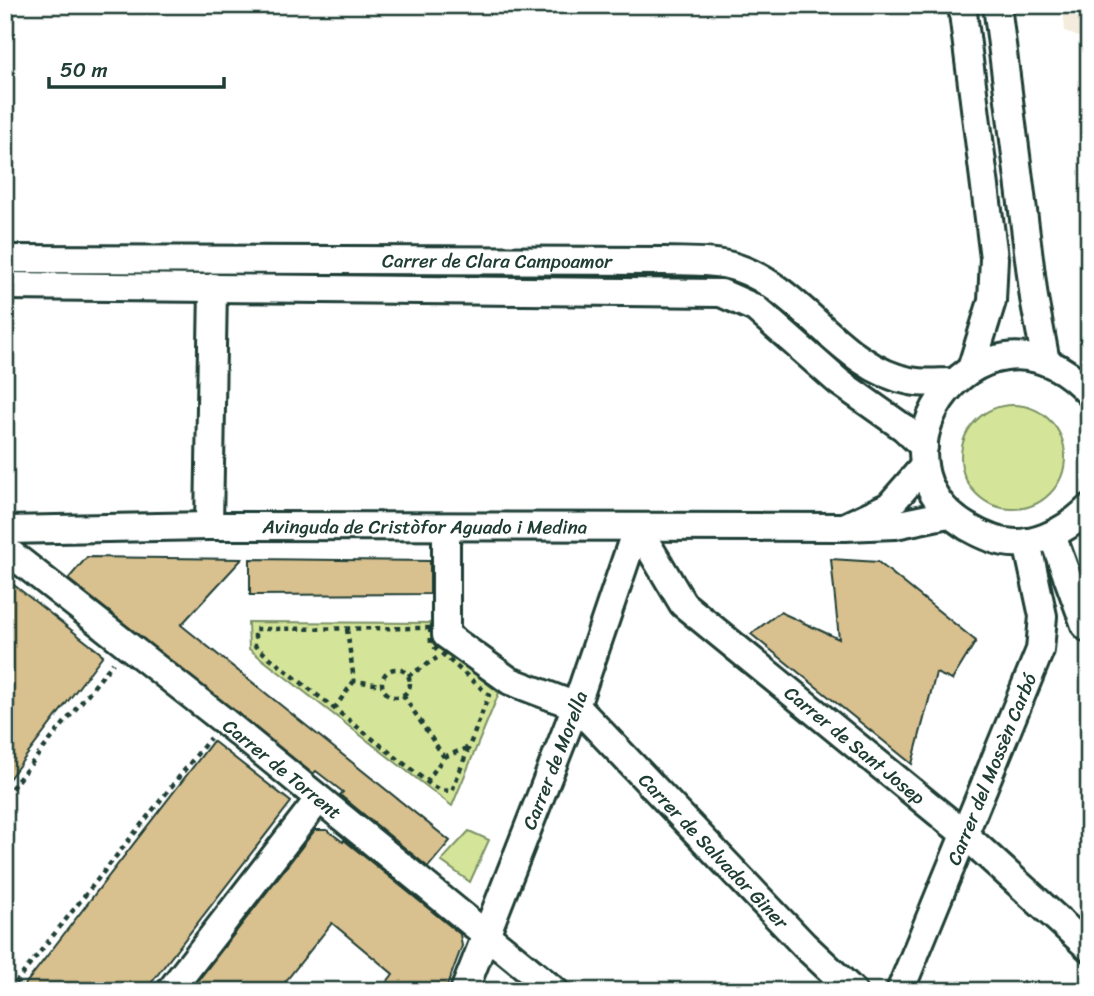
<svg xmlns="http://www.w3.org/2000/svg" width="1094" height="996" font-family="Sriracha,sans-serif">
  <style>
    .built { fill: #f4ecdd }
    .green { fill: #d4e599; stroke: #7a9166; stroke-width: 2 }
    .building { fill: #d9c08f; stroke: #1f3d34; stroke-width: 2 }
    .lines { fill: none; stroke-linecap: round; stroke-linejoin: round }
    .minor-casing { stroke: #1f3d34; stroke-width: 32 }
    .path { stroke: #1f3d34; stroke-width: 4.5; stroke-dasharray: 5 5; stroke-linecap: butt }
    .minor { stroke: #fff; stroke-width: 26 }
    .labels { text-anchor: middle; stroke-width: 5; stroke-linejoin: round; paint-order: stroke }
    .street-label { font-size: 19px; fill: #1f3d34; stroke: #fff }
  </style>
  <rect width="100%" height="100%" fill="#fff"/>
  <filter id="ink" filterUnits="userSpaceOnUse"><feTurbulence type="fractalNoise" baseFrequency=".0143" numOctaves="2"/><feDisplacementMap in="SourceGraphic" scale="14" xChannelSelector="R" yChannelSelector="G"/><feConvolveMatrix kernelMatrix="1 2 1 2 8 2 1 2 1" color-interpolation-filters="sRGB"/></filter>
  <g filter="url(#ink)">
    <polygon class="built" points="1063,5 1089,5 1089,42 1065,31"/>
    <g class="green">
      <circle cx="1013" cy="457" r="52"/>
      <polygon points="248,622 434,623 447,652 499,693 452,806 249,649"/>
      <polygon points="469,831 489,840 470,882 441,861"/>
    </g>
    <g class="building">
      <polygon points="87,557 242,559 181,625 450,841 428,867 340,795 343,792 316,771 313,774 68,579"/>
      <polygon points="250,559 430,561 430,594 250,595"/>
      <polygon points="831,559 878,562 976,641 952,680 936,673 912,764 751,634 780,612 839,639"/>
      <polygon points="5,578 103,655 5,784"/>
      <polygon points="213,741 291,802 145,991 20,991"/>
      <polygon points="315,830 327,830 343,842 344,840 460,934 462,946 445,991 380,991 393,974 332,923 278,991 190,991"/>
    </g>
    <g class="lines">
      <defs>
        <g id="minor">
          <polyline points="962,5 994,258 992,301 971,369"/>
          <polyline points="997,5 1034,298 1046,362"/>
          <path id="s1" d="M 5,259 L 664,261 C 688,262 715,260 738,268 C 803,290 842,369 910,381 C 924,384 939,382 953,382"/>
          <polyline points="5,286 721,293 755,308 839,382 904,428 924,447"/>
          <path d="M 1089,393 C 979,273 835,481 993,539 C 1028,552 1065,532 1089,508"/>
          <polyline points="924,466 889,506 844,527 895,525 948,514"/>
          <polyline points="209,526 213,287"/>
          <path id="s2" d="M 446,527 L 446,635 L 510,681 L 576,706 L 804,945 L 853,991"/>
          <path id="s3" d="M 637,527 L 683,604 L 963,833 L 1089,948"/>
          <path id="s4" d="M 5,530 L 209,526 L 844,527"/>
          <polyline points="1052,535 1085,625 1089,629"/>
          <path id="s5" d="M 5,549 L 224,721 L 555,991"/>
          <polyline points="170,991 318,800"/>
          <path id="s6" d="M 464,991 L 576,706 L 637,527"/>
          <path id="s7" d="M 900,991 L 1040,650 L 1043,616 L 1027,542"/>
        </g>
      </defs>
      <use href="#minor" class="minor-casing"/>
      <g class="path">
        <polygon points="430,628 431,644 489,695 452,791 440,790 431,785 255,646 255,629"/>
        <polyline points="347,629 354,681 382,685"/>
        <circle cx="396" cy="683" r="14"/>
        <polyline points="408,676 437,658"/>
        <polyline points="403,695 444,757 427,781"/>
        <polyline points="334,709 354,681"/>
        <polyline points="444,757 469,747"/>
        <polyline points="5,796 113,663"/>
        <polyline points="9,991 210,738"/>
      </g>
      <use href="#minor" class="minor"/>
    </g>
  </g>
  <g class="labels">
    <g class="street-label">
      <text dy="7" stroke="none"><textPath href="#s1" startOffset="492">Carrer de Clara Campoamor</textPath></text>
      <text dy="7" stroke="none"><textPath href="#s4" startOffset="420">Avinguda de Cristòfor Aguado i Medina</textPath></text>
      <text dy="7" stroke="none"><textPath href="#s3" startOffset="312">Carrer de Sant Josep</textPath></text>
      <text dy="7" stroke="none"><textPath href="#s6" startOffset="248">Carrer de Morella</textPath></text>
      <text dy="7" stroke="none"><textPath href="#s5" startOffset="354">Carrer de Torrent</textPath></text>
      <text dy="7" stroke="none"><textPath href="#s7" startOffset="240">Carrer del Mossèn Carbó</textPath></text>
      <text dy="7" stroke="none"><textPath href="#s2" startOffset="457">Carrer de Salvador Giner</textPath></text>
    </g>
  </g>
  <rect width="1094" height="996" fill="none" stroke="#fff" stroke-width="28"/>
  <rect x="14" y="14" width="1066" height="968" fill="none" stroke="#1f3d34" stroke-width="2.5" filter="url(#ink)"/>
  <path d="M49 77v10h175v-10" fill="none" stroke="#1f3d34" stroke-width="3.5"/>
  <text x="60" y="77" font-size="21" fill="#1f3d34" stroke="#ffffff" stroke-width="5" paint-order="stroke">50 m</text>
</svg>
